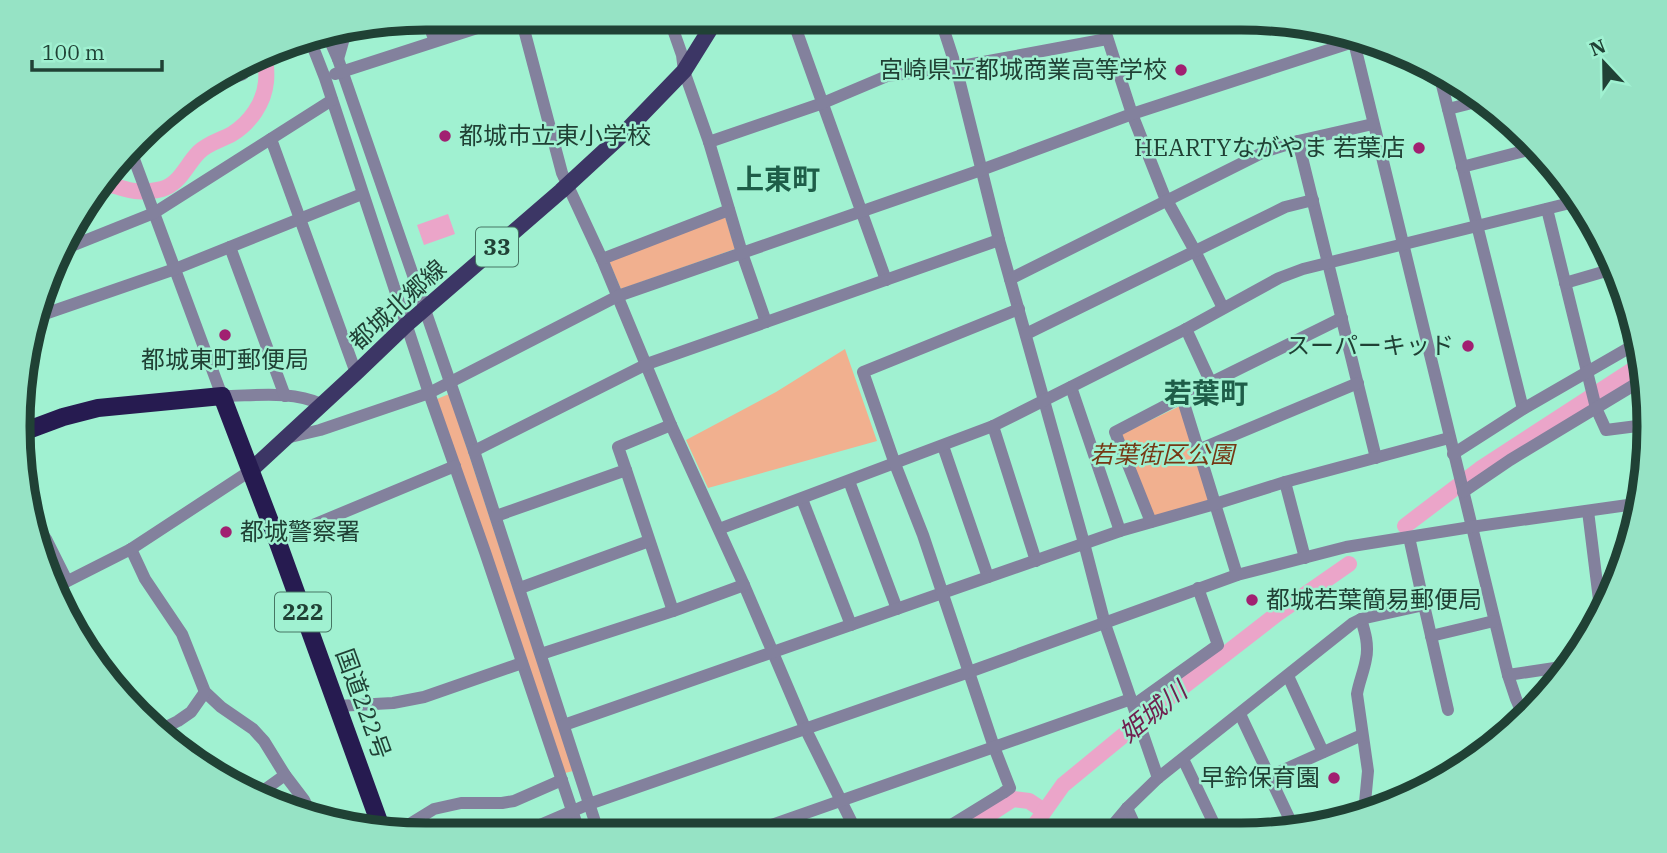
<svg xmlns="http://www.w3.org/2000/svg" width="1667" height="853" font-family="'IBM Plex Serif','Noto Sans JP',serif">
  <style>
    .green { fill: #f1b08f }
    .water { fill: #eba5c9 }
    .lines { fill: none; stroke-linecap: round; stroke-linejoin: round }
    .river { stroke: #eba5c9; stroke-width: 16 }
    .minor { stroke: #83819d; stroke-width: 12 }
    .major { stroke: #3c3665; stroke-width: 16 }
    .highway { stroke: #261b50; stroke-width: 18 }
    .poi-dot { fill: #a12071; stroke: #a0f1d1; stroke-width: 2.5 }
    .labels { text-anchor: middle; stroke-width: 5; stroke-linejoin: round; paint-order: stroke }
    .shield { fill: #a0f1d1; stroke: #467664; stroke-width: 2 }
    .shield-label { font-size: 23px; font-weight: bold; fill: #204135 }
    .poi-label { font-size: 24px; fill: #204135; stroke: #a0f1d1; text-anchor: end }
    .street-label { font-size: 24px; fill: #204135; stroke: #a0f1d1 }
    .park-label { font-size: 24px; font-style: italic; fill: #763814; stroke: #a0f1d1 }
    .water-label { font-size: 26px; font-style: italic; fill: #702150; stroke: #a0f1d1 }
    .quarter-label { font-size: 28px; font-weight: bold; fill: #1e5d48; stroke: #a0f1d1 }
    .rim { fill: none; stroke: #204135; stroke-width: 9 }
  </style>
  <rect width="100%" height="100%" fill="#a0f1d1"/>
  <g class="green">
    <polygon points="725,216 735,249 621,289 608,259"/>
    <polygon points="845,349 877,441 708,488 686,440 776,392"/>
    <polygon points="449,394 573,771 565,773 437,399"/>
    <polygon points="1180,406 1209,500 1153,517 1120,435"/>
  </g>
  <polygon class="water" points="448,214 455,234 424,245 417,225"/>
  <g class="lines">
    <g class="river">
      <path d="M 99,186 C 112,182 122,190 135,191 C 142,192 155,191 162,189 C 180,184 186,165 199,152 C 208,143 221,140 232,134 C 250,123 264,103 266,82 C 267,73 266,64 265,55"/>
      <polyline points="1405,526 1480,469 1637,367"/>
      <polyline points="961,833 1013,799 1029,801 1044,811"/>
      <polyline points="1029,833 1063,785 1170,697 1277,614 1349,564"/>
    </g>
    <g class="minor">
      <polyline points="426,18 435,41"/>
      <polyline points="521,18 562,173 602,259 671,425 744,585 806,730 857,833"/>
      <polyline points="669,18 682,55 684,71 709,142 742,253 766,322"/>
      <polyline points="792,18 886,280"/>
      <polyline points="940,18 956,67 999,240 1084,543 1105,624 1158,778"/>
      <polyline points="1101,18 1132,114 1164,195 1195,251 1223,308"/>
      <polyline points="327,34 338,59 474,451 599,834"/>
      <polyline points="309,37 325,78 429,393 485,552 580,834"/>
      <polyline points="1354,42 1508,675 1516,699 1524,717"/>
      <polyline points="338,59 346,31"/>
      <polyline points="1439,73 1523,409"/>
      <polyline points="335,74 508,18"/>
      <polyline points="205,88 243,74 245,66"/>
      <polyline points="1448,109 1476,102"/>
      <polyline points="271,139 356,373"/>
      <polyline points="1298,141 1376,458"/>
      <polyline points="709,142 823,103 887,76 956,67 1107,39"/>
      <path d="M 131,151 L 222,396 C 254,396 291,390 321,404"/>
      <polyline points="1462,167 1536,148"/>
      <polyline points="1547,209 1596,408 1606,430 1645,425"/>
      <polyline points="230,247 285,396"/>
      <polyline points="64,249 154,213 332,100"/>
      <polyline points="602,259 729,210"/>
      <polyline points="1010,279 1264,152 1298,141 1373,124"/>
      <polyline points="1565,283 1613,269"/>
      <polyline points="33,318 175,269 362,194"/>
      <polyline points="1186,329 1211,383"/>
      <polyline points="1026,334 1285,207 1313,200"/>
      <polyline points="1071,387 1120,531"/>
      <polyline points="993,426 1036,561"/>
      <polyline points="286,438 320,430 429,393 618,296 981,170 1132,114 1353,42"/>
      <polyline points="943,446 988,577"/>
      <polyline points="1198,450 1358,383"/>
      <polyline points="474,451 647,364 999,240"/>
      <polyline points="1453,454 1523,409 1634,345"/>
      <polyline points="626,470 673,611"/>
      <polyline points="849,481 897,609"/>
      <polyline points="1285,482 1305,558"/>
      <polyline points="1463,492 1510,460 1639,382"/>
      <polyline points="802,499 851,625"/>
      <polyline points="1588,511 1601,616"/>
      <polyline points="496,516 626,470 618,447 671,425"/>
      <polyline points="34,521 46,539 67,581"/>
      <polyline points="1151,522 1115,432 1182,397"/>
      <polyline points="719,529 993,426 1186,329 1279,278 1303,269 1574,202"/>
      <polyline points="277,540 455,466"/>
      <polyline points="131,549 145,579 182,634 205,692 221,707 253,729 264,741 285,775 304,800 309,810"/>
      <polyline points="1237,575 1182,397 1342,318"/>
      <polyline points="1598,586 1614,584"/>
      <polyline points="520,588 649,541"/>
      <polyline points="52,589 131,549 250,471"/>
      <polyline points="1424,605 1448,710"/>
      <path d="M 1361,619 C 1365,632 1369,645 1366,659 C 1364,671 1359,682 1357,694 L 1368,771 L 1364,813"/>
      <polyline points="1431,636 1494,621"/>
      <polyline points="541,654 673,611 744,585"/>
      <polyline points="1508,675 1568,666"/>
      <polyline points="1288,676 1323,752"/>
      <polyline points="1134,705 1218,645 1198,588"/>
      <polyline points="337,706 393,703 424,697 522,663"/>
      <polyline points="1240,714 1291,822 1270,832"/>
      <polyline points="564,725 1120,531 1215,504 1285,482 1449,438"/>
      <polyline points="158,731 178,721 191,712 205,692"/>
      <polyline points="1183,759 1218,832"/>
      <polyline points="1270,776 1362,735"/>
      <polyline points="256,796 285,775"/>
      <polyline points="1127,808 1138,832"/>
      <polyline points="395,833 434,809 461,803 502,803 514,801 562,780"/>
      <polyline points="938,833 1003,793 1010,788 994,747 923,535 895,464 863,372 1019,309"/>
      <polyline points="1106,833 1127,808 1158,778 1353,623 1361,619 1424,605 1409,537"/>
      <polyline points="519,834 589,804 969,672 1237,575 1346,547 1471,527 1635,504"/>
      <polyline points="746,834 1131,699"/>
    </g>
    <polyline class="major" points="250,471 356,373 406,325 561,191 625,132 684,71 717,18"/>
    <polyline class="highway" points="20,433 63,417 98,408 222,396 277,540 382,830"/>
  </g>
  <g class="poi-dot">
    <circle cx="1181" cy="70" r="7"/>
    <circle cx="445" cy="136" r="7"/>
    <circle cx="1419" cy="148" r="7"/>
    <circle cx="225" cy="335" r="7"/>
    <circle cx="1468" cy="346" r="7"/>
    <circle cx="226" cy="532" r="7"/>
    <circle cx="1252" cy="600" r="7"/>
    <circle cx="1334" cy="778" r="7"/>
  </g>
  <g class="labels">
    <g class="shield">
      <rect x="476" y="227.5" width="42" height="39" rx="5"/>
      <rect x="275" y="592.5" width="56" height="39" rx="5"/>
    </g>
    <g class="shield-label">
      <text x="497" y="255">33</text>
      <text x="303" y="620">222</text>
    </g>
    <g class="poi-label">
      <text x="1167" y="78">宮崎県立都城商業高等学校</text>
      <text x="459" y="144" text-anchor="start">都城市立東小学校</text>
      <text x="1405" y="156">HEARTYながやま 若葉店</text>
      <text x="1454" y="354">スーパーキッド</text>
      <text x="225" y="368" text-anchor="middle">都城東町郵便局</text>
      <text x="240" y="540" text-anchor="start">都城警察署</text>
      <text x="1266" y="608" text-anchor="start">都城若葉簡易郵便局</text>
      <text x="1320" y="786">早鈴保育園</text>
    </g>
    <g class="street-label">
      <text transform="translate(398 305) rotate(-42)" y="8">都城北郷線</text>
      <text transform="translate(363 704) rotate(70)" y="8">国道222号</text>
    </g>
    <g class="park-label">
      <text x="1162" y="463">若葉街区公園</text>
    </g>
    <g class="water-label">
      <text transform="translate(1153 712) rotate(-39)" y="9">姫城川</text>
    </g>
    <g class="quarter-label">
      <text x="778" y="189">上東町</text>
      <text x="1206" y="403">若葉町</text>
    </g>
  </g>
  <path d="M0 0H1667V853H0ZM426 30H1241A396 396 0 0 1 1637 426V427A396 396 0 0 1 1241 823H426A396 396 0 0 1 30 427V426A396 396 0 0 1 426 30Z" fill="#96e3c5" fill-rule="evenodd"/>
  <path class="rim" d="M426 30H1241A396 396 0 0 1 1637 426V427A396 396 0 0 1 1241 823H426A396 396 0 0 1 30 427V426A396 396 0 0 1 426 30Z"/>
  <g transform="translate(1604 63) rotate(338)" stroke="#a0f1d1" stroke-width="5" paint-order="stroke">
  <path d="M0-5L12 26L0 18L-12 26Z" fill="#204135"/>
  <text y="-10" font-size="19" font-weight="bold" text-anchor="middle" fill="#204135">N</text>
  </g>
  <path d="M32 60v10h130v-10" fill="none" stroke="#204135" stroke-width="3.5"/>
  <text x="42" y="60" font-size="21" fill="#204135" stroke="#a0f1d1" stroke-width="5" paint-order="stroke">100 m</text>
</svg>
